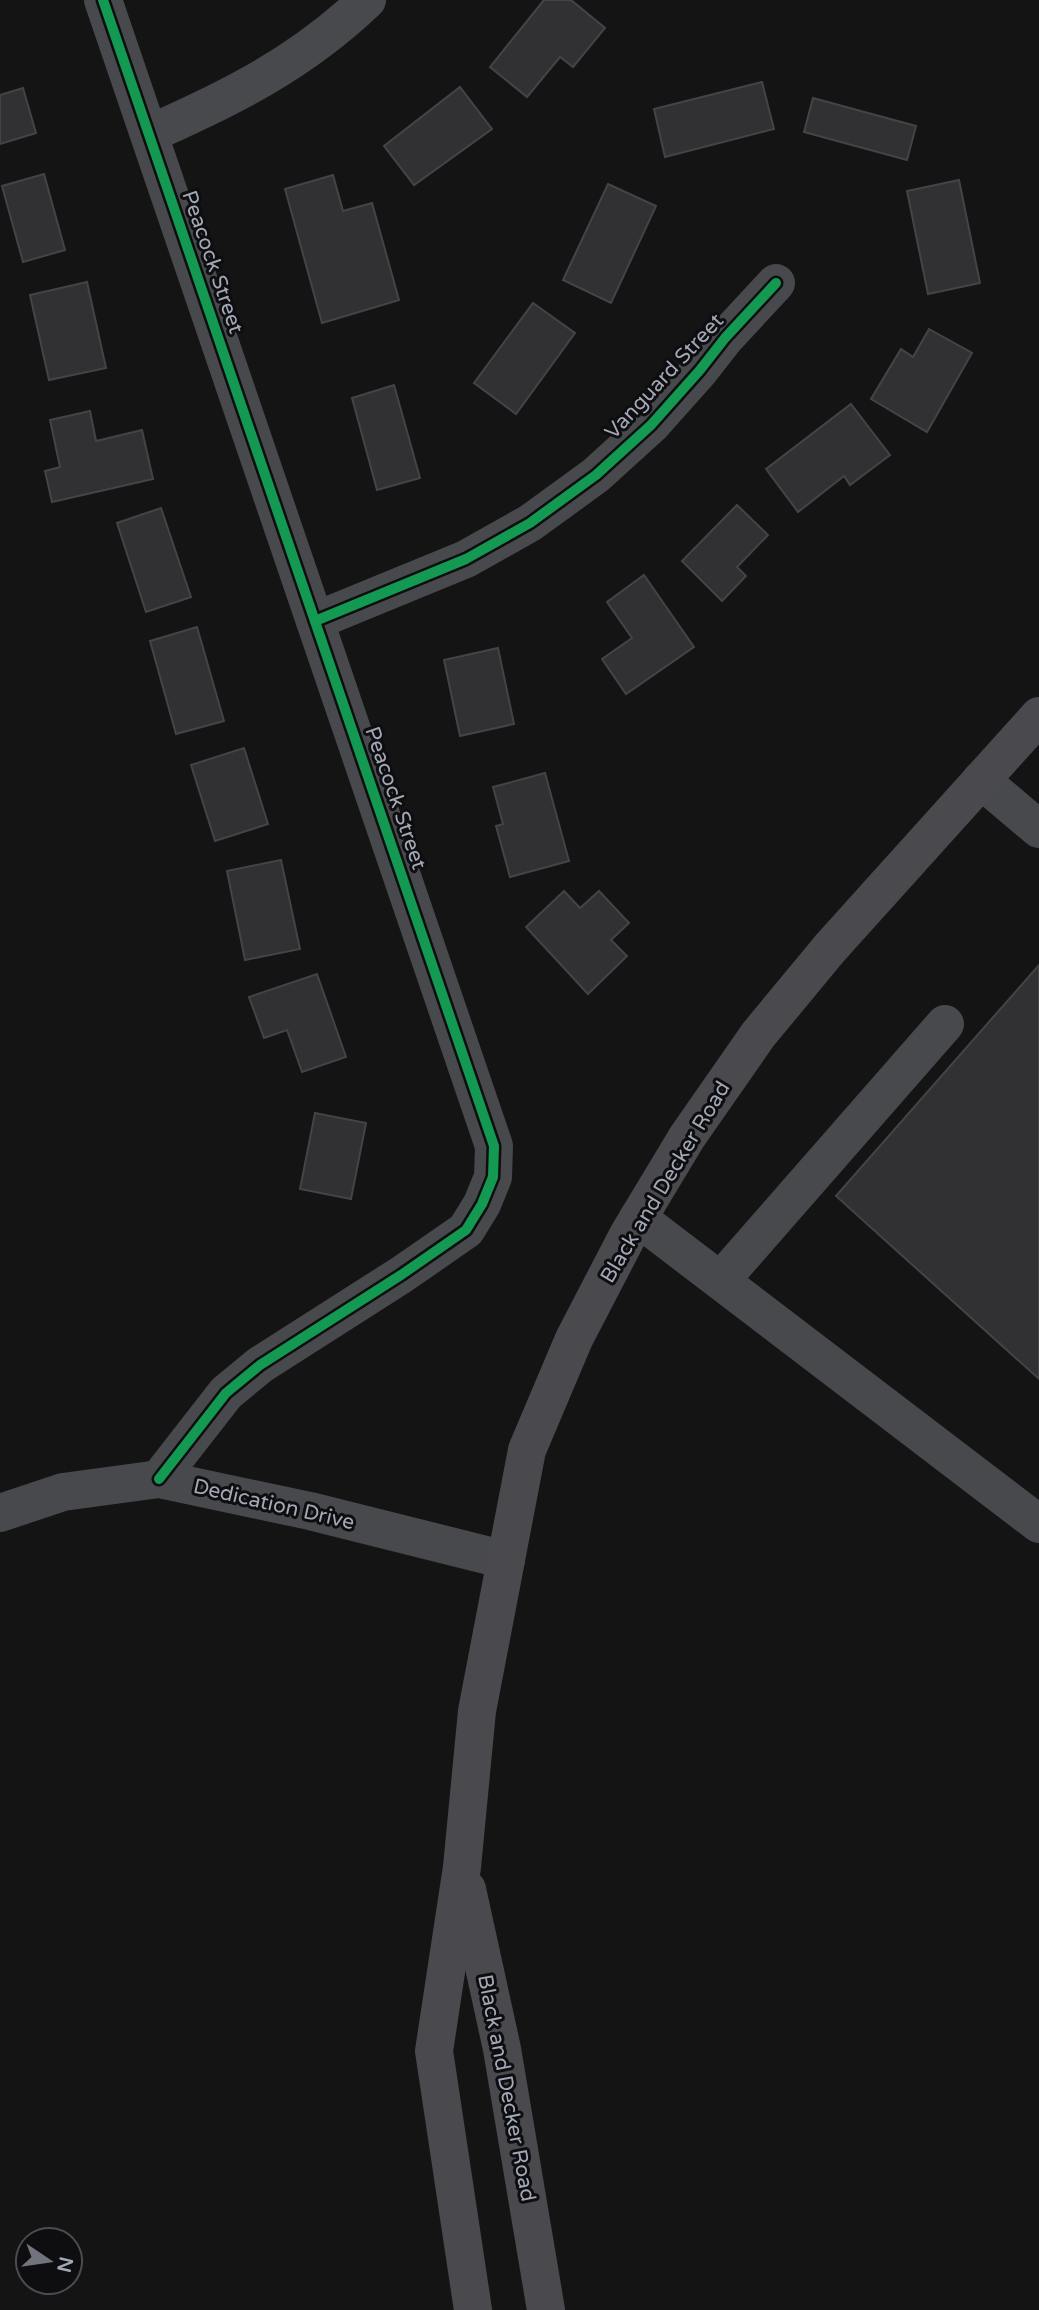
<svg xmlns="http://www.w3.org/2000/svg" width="1039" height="2310" font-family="'Varela Round',sans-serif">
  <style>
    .building { fill: #313133; stroke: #424448; stroke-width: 2 }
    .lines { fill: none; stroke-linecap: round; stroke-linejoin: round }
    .minor { stroke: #47494d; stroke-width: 38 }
    .major { stroke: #4a4a4e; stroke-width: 38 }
    .cycleway-casing { stroke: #0e0e10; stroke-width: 15 }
    .cycleway { stroke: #139951; stroke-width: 10 }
    .labels { text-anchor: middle; stroke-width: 6; stroke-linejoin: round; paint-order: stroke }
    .street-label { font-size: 21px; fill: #a3a8b6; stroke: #0e0e10 }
  </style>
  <rect width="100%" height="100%" fill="#141414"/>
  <g class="building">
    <polygon points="544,0 571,0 605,28 573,67 560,57 527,97 490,67"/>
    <polygon points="762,82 774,129 665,157 654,109"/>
    <polygon points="460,87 492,129 414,185 384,146"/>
    <polygon points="23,88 36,133 0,144 0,95"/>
    <polygon points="813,98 916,126 907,160 804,132"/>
    <polygon points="44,174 65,250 23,262 2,186"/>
    <polygon points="333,175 343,211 372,203 399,300 322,323 285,189"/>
    <polygon points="959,180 980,283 928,294 907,191"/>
    <polygon points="608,184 656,206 611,303 563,280"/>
    <polygon points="87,282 106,368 49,380 30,295"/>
    <polygon points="533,303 575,333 516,414 474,383"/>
    <polygon points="929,329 972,353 927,432 871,399 901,349 913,357"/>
    <polygon points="394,385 420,478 377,490 352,398"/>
    <polygon points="851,404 890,455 850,485 844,476 798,512 766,469"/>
    <polygon points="90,411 96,441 142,430 153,479 52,502 45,471 60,467 50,420"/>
    <polygon points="737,505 768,535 737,567 746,576 722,601 682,561"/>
    <polygon points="161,508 191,597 146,612 117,523"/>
    <polygon points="644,575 694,647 626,694 602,659 632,638 607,602"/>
    <polygon points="197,627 224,721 176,734 150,641"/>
    <polygon points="498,648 514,724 460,736 444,660"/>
    <polygon points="244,748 268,824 215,841 191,765"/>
    <polygon points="545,773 569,861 510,877 496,826 503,824 493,787"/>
    <polygon points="281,860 300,949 245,960 227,871"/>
    <polygon points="564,891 580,908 599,891 629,923 611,940 627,956 588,994 526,927"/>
    <polygon points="1039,965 1039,1379 836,1196"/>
    <polygon points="317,974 346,1057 302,1072 287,1030 264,1038 249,997"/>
    <polygon points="315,1113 366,1123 351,1199 300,1189"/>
  </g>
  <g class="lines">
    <g class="minor">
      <polyline points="103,0 494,1146 493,1177 482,1204 466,1230 401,1275 260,1365 226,1393 159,1479"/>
      <path d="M 149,134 C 231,98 301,63 367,0"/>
      <polyline points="315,621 466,559 530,523 596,475 651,425 700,370 725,338 776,283"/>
      <polyline points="981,780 1039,829"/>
      <polyline points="638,1218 1039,1524"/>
      <polyline points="721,1280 945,1024"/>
      <polyline points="0,1513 63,1492 159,1479 310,1511 506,1560"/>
    </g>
    <g class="major">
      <polyline points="467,1889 502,2049 546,2310"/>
      <polyline points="473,2310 434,2051 462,1867 477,1711 527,1450 574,1339 628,1235 687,1137 758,1035 830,948 1039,716"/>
    </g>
    <defs>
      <g id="cycleway">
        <polyline points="103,0 494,1146 493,1177 482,1204 466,1230 401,1275 260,1365 226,1393 159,1479"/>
        <polyline points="315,621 466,559 530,523 596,475 651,425 700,370 725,338 776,283"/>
      </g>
    </defs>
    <use href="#cycleway" class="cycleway-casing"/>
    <use href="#cycleway" class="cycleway"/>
  </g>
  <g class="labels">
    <g class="street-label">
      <text transform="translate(213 262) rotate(71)" y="7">Peacock Street</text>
      <text transform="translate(664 376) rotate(-47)" y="7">Vanguard Street</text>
      <text transform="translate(396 798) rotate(71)" y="7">Peacock Street</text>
      <text transform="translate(665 1182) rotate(-59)" y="7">Black and Decker Road</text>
      <text transform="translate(274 1504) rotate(13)" y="7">Dedication Drive</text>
      <text transform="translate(507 2088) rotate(79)" y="7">Black and Decker Road</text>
    </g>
  </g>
  <g transform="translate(49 2261) rotate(103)"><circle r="33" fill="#0e0e10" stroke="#4a4c52" stroke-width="2"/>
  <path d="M0-5L12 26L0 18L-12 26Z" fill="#71747d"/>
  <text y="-10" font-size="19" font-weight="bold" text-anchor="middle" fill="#a3a8b6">N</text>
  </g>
</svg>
